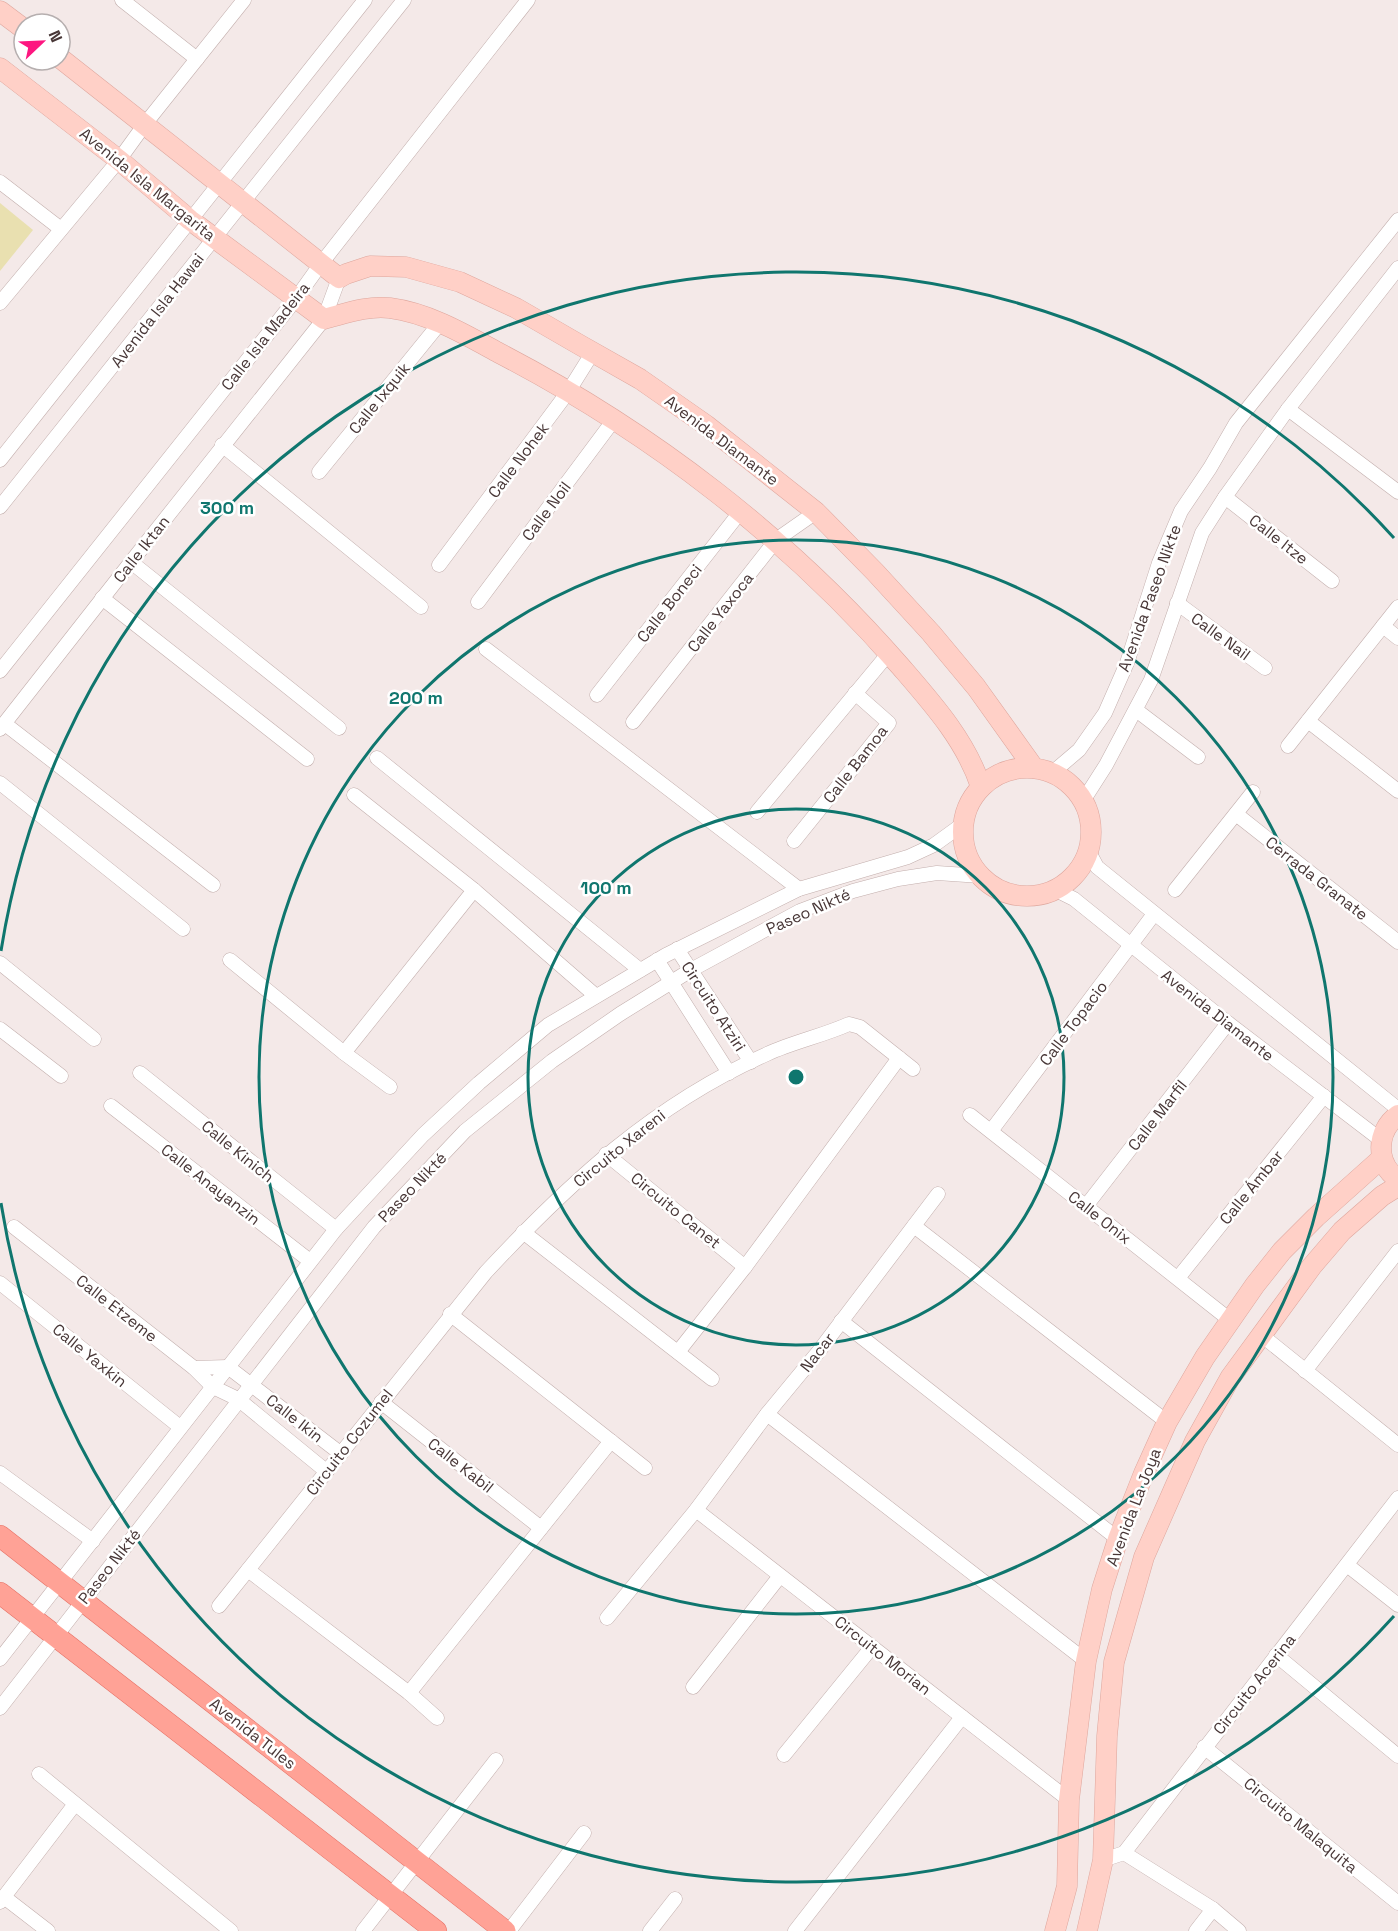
<svg xmlns="http://www.w3.org/2000/svg" width="1398" height="1931" font-family="'Space Grotesk',sans-serif">
  <style>
    .green { fill: #e9e0b0 }
    .lines { fill: none; stroke-linecap: round; stroke-linejoin: round }
    .street-casing { stroke: #c3afad; stroke-width: 15 }
    .secondary-casing { stroke: #dea69d; stroke-width: 21 }
    .primary-casing { stroke: #e67165; stroke-width: 22 }
    .street { stroke: #fff; stroke-width: 14 }
    .secondary { stroke: #ffd0c7; stroke-width: 20 }
    .primary { stroke: #ffa296; stroke-width: 21 }
    .ring { fill: none; stroke: #0f766e; stroke-width: 3 }
    .labels { text-anchor: middle; stroke-width: 5; stroke-linejoin: round; paint-order: stroke }
    .street-label { font-size: 16px; fill: #483737; stroke: #fff }
    .centre { fill: #0f766e; stroke: #fff; stroke-width: 3 }
    .ring-label { font-size: 18px; text-anchor: middle; font-weight: bold; fill: #0f766e; stroke: #fff; stroke-width: 5; stroke-linejoin: round; paint-order: stroke }
  </style>
  <rect width="100%" height="100%" fill="#f4e9e8"/>
  <polygon class="green" points="0,203 33,230 0,271"/>
  <g class="lines">
    <defs>
      <g id="street">
        <polyline points="122,0 197,59"/>
        <polyline points="0,182 61,229"/>
        <polyline points="0,303 119,160 145,124 244,0"/>
        <polyline points="1288,409 1398,492"/>
        <polyline points="222,445 421,607"/>
        <polyline points="0,460 365,0"/>
        <polyline points="319,472 440,323"/>
        <polyline points="1225,497 1332,581"/>
        <polyline points="0,507 404,0"/>
        <polyline points="131,562 339,728"/>
        <polyline points="439,565 568,392 593,352"/>
        <polyline points="102,598 307,759"/>
        <polyline points="478,602 613,421"/>
        <polyline points="1177,603 1265,668"/>
        <polyline points="1383,626 1398,638"/>
        <polyline points="486,649 799,889"/>
        <polyline points="0,671 295,300 320,265 528,0"/>
        <polyline points="597,695 741,511"/>
        <polyline points="1136,710 1198,757"/>
        <polyline points="1308,721 1398,791"/>
        <polyline points="633,722 776,540 816,512"/>
        <polyline points="5,724 213,885"/>
        <polyline points="0,729 131,562 324,319 339,278"/>
        <polyline points="1288,746 1398,607"/>
        <polyline points="377,758 640,970"/>
        <polyline points="1052,773 1079,750 1105,713 1127,663 1159,563 1181,511 1210,468 1236,423 1398,220"/>
        <polyline points="0,783 183,929"/>
        <polyline points="354,795 474,890 596,996"/>
        <polyline points="1083,801 1106,765 1151,680 1202,533 1225,497 1288,409 1398,268"/>
        <polyline points="757,812 889,653"/>
        <polyline points="1236,814 1398,942"/>
        <polyline points="794,841 889,723 855,693"/>
        <polyline points="1089,852 1097,867 1398,1109"/>
        <polyline points="1056,890 1074,899 1228,1023 1381,1140"/>
        <polyline points="1175,890 1253,792"/>
        <polyline points="677,949 751,1062"/>
        <polyline points="230,960 344,1053 390,1087"/>
        <polyline points="657,960 729,1073"/>
        <polyline points="0,963 94,1039"/>
        <polyline points="0,1029 61,1076"/>
        <polyline points="344,1053 474,890"/>
        <polyline points="140,1073 336,1229"/>
        <polyline points="111,1106 310,1261"/>
        <polyline points="970,1115 1230,1320"/>
        <polyline points="991,1131 1154,914"/>
        <polyline points="606,1154 745,1267"/>
        <polyline points="1086,1206 1228,1023"/>
        <polyline points="914,1226 1167,1422"/>
        <polyline points="14,1227 194,1368 213,1387 238,1399 326,1471"/>
        <polyline points="523,1232 712,1379"/>
        <polyline points="1178,1278 1324,1096"/>
        <polyline points="0,1283 180,1427"/>
        <polyline points="450,1314 645,1468"/>
        <polyline points="841,1321 1118,1539"/>
        <polyline points="1260,1334 1398,1445"/>
        <polyline points="678,1352 745,1267 899,1058"/>
        <polyline points="194,1368 228,1367 340,1453"/>
        <polyline points="1305,1371 1398,1251"/>
        <polyline points="381,1402 541,1528"/>
        <polyline points="767,1414 1086,1661"/>
        <polyline points="0,1473 93,1541"/>
        <polyline points="696,1510 1069,1800"/>
        <polyline points="1347,1565 1398,1605"/>
        <polyline points="248,1570 409,1693 437,1718"/>
        <path d="M 219,1606 L 486,1272 C 569,1183 654,1104 767,1054 C 793,1042 822,1036 849,1024 L 860,1027 L 913,1069"/>
        <polyline points="607,1618 696,1510 767,1414 819,1351 938,1194"/>
        <polyline points="1276,1655 1398,1756"/>
        <polyline points="0,1659 336,1229 423,1135 479,1083 548,1025 666,955 799,889 908,857 934,845 963,824"/>
        <polyline points="693,1687 780,1576"/>
        <polyline points="409,1693 611,1441"/>
        <polyline points="0,1708 374,1227 465,1131 552,1061 620,1014 691,970 800,911 853,891 898,879 937,873 981,876"/>
        <polyline points="1204,1747 1398,1903"/>
        <polyline points="784,1755 872,1647"/>
        <polyline points="39,1774 231,1931"/>
        <polyline points="1124,1853 1213,1909 1239,1931"/>
        <polyline points="1103,1860 1124,1853 1398,1498"/>
        <polyline points="4,1897 48,1931"/>
        <polyline points="0,1902 75,1804"/>
        <polyline points="363,1931 496,1760"/>
        <polyline points="509,1931 584,1833"/>
        <polyline points="650,1931 675,1899"/>
        <polyline points="795,1931 962,1717"/>
        <polyline points="1196,1931 1213,1909"/>
      </g>
      <g id="secondary">
        <polyline points="0,11 24,29"/>
        <polyline points="60,58 339,278 346,274 370,266 406,267 460,282 516,308 580,345 640,379 706,425 816,512 875,572 931,633 976,687 1034,768"/>
        <path d="M 0,68 L 119,160 L 190,220 L 324,319 C 344,314 368,305 390,308 C 429,313 466,335 499,353 C 651,432 789,538 901,667 C 933,704 966,741 981,787"/>
        <circle cx="1027" cy="832" r="64"/>
        <path d="M 1398,1115 C 1376,1131 1375,1164 1398,1179"/>
        <polyline points="1055,1931 1067,1886 1069,1800 1086,1661 1102,1589 1118,1539 1144,1473 1167,1422 1205,1357 1255,1285 1282,1251 1316,1217 1382,1158"/>
        <polyline points="1087,1931 1103,1860 1107,1736 1114,1662 1144,1557 1195,1441 1230,1378 1312,1266 1342,1231 1382,1196 1398,1186"/>
      </g>
      <g id="primary">
        <polyline points="0,1536 505,1931"/>
        <polyline points="0,1593 436,1931"/>
      </g>
    </defs>
    <use href="#street" class="street-casing"/>
    <use href="#secondary" class="secondary-casing"/>
    <use href="#primary" class="primary-casing"/>
    <use href="#street" class="street"/>
    <use href="#secondary" class="secondary"/>
    <use href="#primary" class="primary"/>
  </g>
  <g class="ring">
    <circle cx="796" cy="1077" r="268"/>
    <circle cx="796" cy="1077" r="537"/>
    <path d="M1394 1616A805 805 0 0 1 1 1203M1 951A805 805 0 0 1 1394 538"/>
  </g>
  <g class="labels">
    <g class="street-label">
      <text transform="translate(148 184) rotate(39)" y="6">Avenida Isla Margarita</text>
      <text transform="translate(157 310) rotate(-52)" y="6">Avenida Isla Hawai</text>
      <text transform="translate(265 336) rotate(-52)" y="6">Calle Isla Madeira</text>
      <text transform="translate(379 398) rotate(-51)" y="6">Calle Ixquik</text>
      <text transform="translate(722 440) rotate(37)" y="6">Avenida Diamante</text>
      <text transform="translate(518 460) rotate(-53)" y="6">Calle Nohek</text>
      <text transform="translate(546 511) rotate(-53)" y="6">Calle Noil</text>
      <text transform="translate(1279 539) rotate(38)" y="6">Calle Itze</text>
      <text transform="translate(141 549) rotate(-52)" y="6">Calle Iktan</text>
      <text transform="translate(1149 598) rotate(-70)" y="6">Avenida Paseo Nikte</text>
      <text transform="translate(669 603) rotate(-52)" y="6">Calle Boneci</text>
      <text transform="translate(720 612) rotate(-52)" y="6">Calle Yaxoca</text>
      <text transform="translate(1221 636) rotate(36)" y="6">Calle Nail</text>
      <text transform="translate(855 764) rotate(-52)" y="6">Calle Bamoa</text>
      <text transform="translate(1317 878) rotate(38)" y="6">Cerrada Granate</text>
      <text transform="translate(808 911) rotate(-24)" y="6">Paseo Nikté</text>
      <text transform="translate(714 1006) rotate(57)" y="6">Circuito Atziri</text>
      <text transform="translate(1218 1015) rotate(38)" y="6">Avenida Diamante</text>
      <text transform="translate(1073 1023) rotate(-53)" y="6">Calle Topacio</text>
      <text transform="translate(1157 1115) rotate(-52)" y="6">Calle Marfil</text>
      <text transform="translate(619 1148) rotate(-39)" y="6">Circuito Xareni</text>
      <text transform="translate(238 1151) rotate(39)" y="6">Calle Kinich</text>
      <text transform="translate(211 1184) rotate(38)" y="6">Calle Anayanzin</text>
      <text transform="translate(412 1187) rotate(-46)" y="6">Paseo Nikté</text>
      <text transform="translate(1251 1187) rotate(-51)" y="6">Calle Ámbar</text>
      <text transform="translate(676 1210) rotate(39)" y="6">Circuito Canet</text>
      <text transform="translate(1100 1217) rotate(38)" y="6">Calle Onix</text>
      <text transform="translate(117 1308) rotate(38)" y="6">Calle Etzeme</text>
      <text transform="translate(817 1352) rotate(-52)" y="6">Nacar</text>
      <text transform="translate(90 1355) rotate(39)" y="6">Calle Yaxkin</text>
      <text transform="translate(295 1418) rotate(38)" y="6">Calle Ikin</text>
      <text transform="translate(349 1442) rotate(-52)" y="6">Circuito Cozumel</text>
      <text transform="translate(461 1465) rotate(38)" y="6">Calle Kabil</text>
      <text transform="translate(1133 1507) rotate(-69)" y="6">Avenida La Joya</text>
      <text transform="translate(109 1566) rotate(-52)" y="6">Paseo Nikté</text>
      <text transform="translate(883 1655) rotate(38)" y="6">Circuito Morian</text>
      <text transform="translate(1254 1684) rotate(-52)" y="6">Circuito Acerina</text>
      <text transform="translate(253 1733) rotate(38)" y="6">Avenida Tules</text>
      <text transform="translate(1301 1825) rotate(39)" y="6">Circuito Malaquita</text>
    </g>
  </g>
  <circle cx="796" cy="1077" r="9" class="centre"/>
  <g class="ring-label">
    <text x="227" y="514">300 m</text>
    <text x="416" y="704">200 m</text>
    <text x="606" y="894">100 m</text>
  </g>
  <g transform="translate(42 42) rotate(67)"><circle r="28" fill="#ffffff" stroke="#b6afaf" stroke-width="1.5"/>
  <path d="M0-4.5L10 22L0 15L-10 22Z" fill="#fd1680"/>
  <text y="-9" font-size="16" font-weight="bold" text-anchor="middle" fill="#483737">N</text>
  </g>
</svg>
